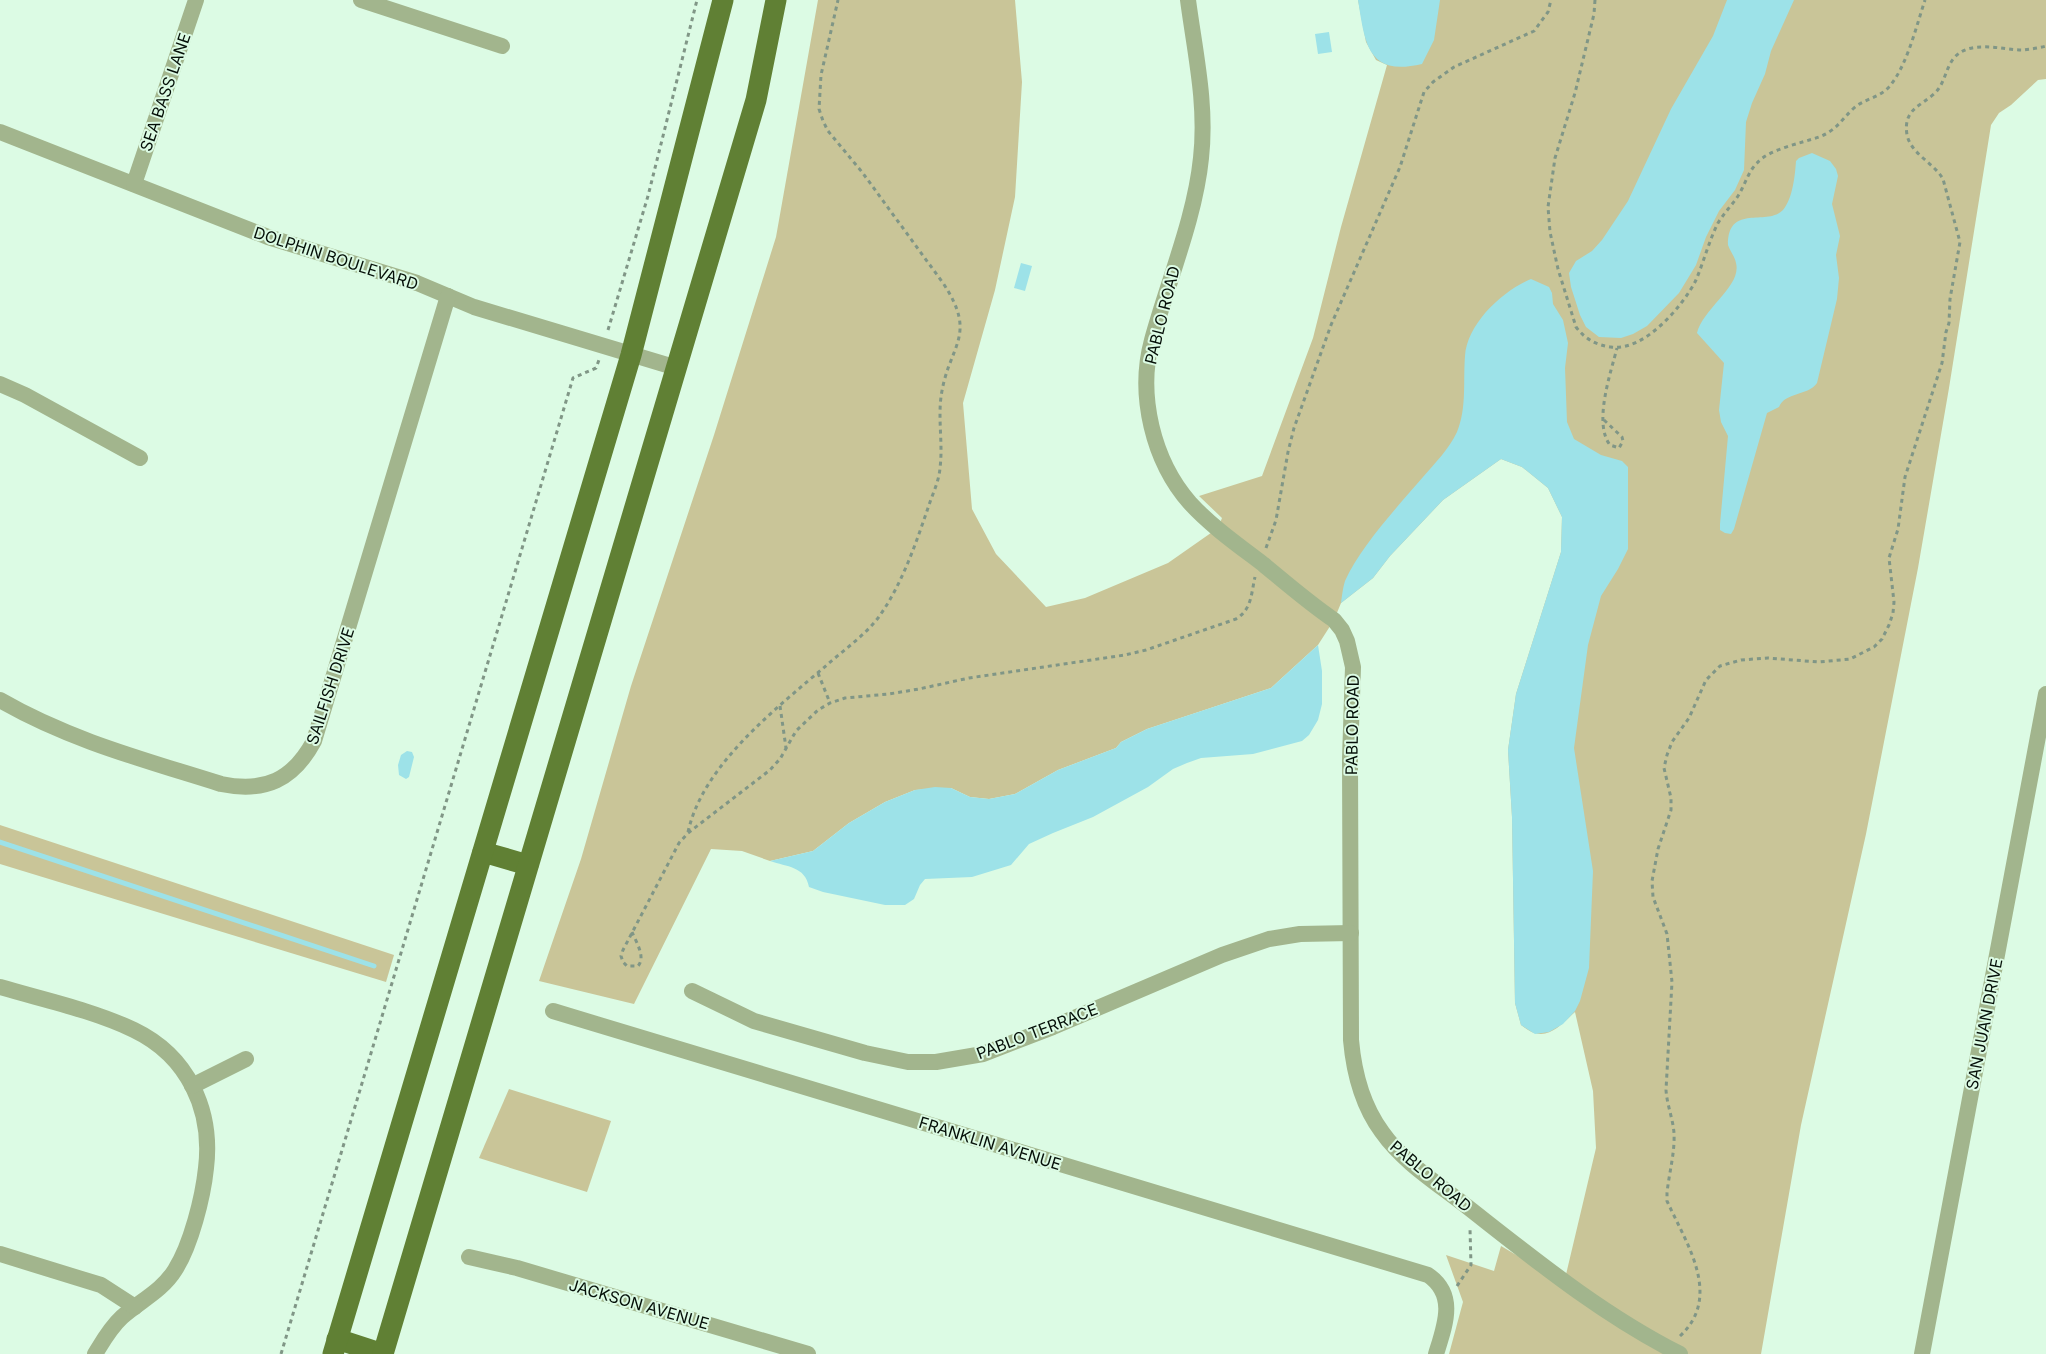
<svg xmlns="http://www.w3.org/2000/svg" width="2046" height="1354" font-family="Inter,sans-serif">
  <style>
    .green { fill: #c9c598 }
    .water { fill: #9de2e8 }
    .lines { fill: none; stroke-linecap: round; stroke-linejoin: round }
    .stream { stroke: #9de2e8; stroke-width: 5 }
    .path { stroke: #809686; stroke-width: 3; stroke-dasharray: 4 4; stroke-linecap: butt }
    .minor { stroke: #a2b58d; stroke-width: 16 }
    .major { stroke: #608034; stroke-width: 21 }
    .labels { text-anchor: middle; stroke-width: 4; stroke-linejoin: round; paint-order: stroke }
    .street-label { font-size: 16px; fill: #050f08; stroke: #dcfbe4 }
  </style>
  <rect width="100%" height="100%" fill="#dcfbe4"/>
  <g class="green">
    <path d="M 818,0 L 1015,0 L 1022,82 L 1015,197 L 995,290 L 963,403 L 972,509 L 996,554 L 1046,607 L 1085,598 L 1168,563 L 1218,528 L 1222,518 L 1199,496 L 1262,476 L 1313,338 L 1341,227 L 1387,65 L 1376,60 L 1366,42 L 1358,0 L 2046,0 L 2046,79 L 2038,80 L 2011,105 L 1999,113 L 1991,125 L 1949,388 L 1918,568 L 1866,834 L 1801,1125 L 1761,1354 L 1449,1354 L 1463,1302 L 1446,1255 L 1494,1271 L 1501,1246 L 1564,1283 L 1596,1148 L 1593,1091 L 1575,1012 C 1565,1021 1551,1038 1535,1033 C 1530,1032 1525,1028 1521,1025 L 1515,1003 L 1512,817 L 1508,750 L 1516,694 L 1561,552 L 1562,517 L 1548,488 L 1522,467 L 1501,459 L 1443,500 L 1390,556 L 1373,578 L 1341,603 L 1334,620 L 1318,645 L 1271,688 L 1147,729 L 1121,742 L 1116,748 L 1058,770 L 1015,794 L 989,799 L 970,797 L 951,788 L 915,790 L 885,802 L 849,823 L 813,851 L 770,861 L 742,851 L 711,849 L 634,1004 L 539,981 L 581,859 L 631,686 L 714,435 L 776,237 Z"/>
    <polygon points="0,825 394,955 386,982 0,864"/>
    <polygon points="509,1089 611,1121 587,1192 479,1158"/>
  </g>
  <g class="water">
    <path d="M 1358,0 L 1440,0 L 1434,40 L 1422,64 C 1367,77 1365,43 1358,0 Z"/>
    <polygon points="1727,0 1794,0 1771,51 1765,74 1752,103 1746,122 1744,170 1735,190 1719,211 1706,237 1696,265 1679,293 1647,326 1633,334 1621,338 1599,337 1586,327 1580,315 1571,287 1569,273 1576,261 1592,251 1602,240 1628,201 1671,109 1713,36"/>
    <polygon points="1329,32 1332,52 1318,54 1315,34"/>
    <path d="M 1812,153 L 1830,161 L 1836,169 L 1838,176 L 1832,204 L 1840,236 L 1836,255 L 1839,278 L 1837,299 L 1817,383 C 1808,396 1785,392 1779,407 L 1767,413 L 1734,529 L 1731,534 L 1725,533 L 1720,530 L 1720,524 L 1728,436 L 1721,422 L 1719,410 L 1724,363 L 1697,333 C 1703,308 1742,286 1736,263 C 1735,257 1730,251 1728,245 C 1728,203 1767,227 1783,210 C 1793,198 1795,175 1796,161 L 1799,158 Z"/>
    <polygon points="1021,263 1032,266 1025,291 1014,288"/>
    <path d="M 1531,279 L 1549,287 L 1552,293 L 1553,304 L 1563,320 L 1568,343 L 1565,368 L 1567,422 L 1574,439 L 1601,455 L 1622,461 L 1628,467 L 1628,549 L 1618,569 L 1601,596 L 1588,645 L 1574,748 L 1593,871 L 1589,968 L 1580,1001 L 1575,1011 L 1563,1024 L 1549,1032 L 1535,1034 L 1521,1025 L 1515,1003 L 1512,817 L 1508,750 L 1516,694 L 1561,552 L 1562,517 L 1548,488 L 1522,467 L 1501,459 L 1443,500 L 1390,556 L 1373,578 L 1341,603 C 1342,596 1343,587 1345,581 C 1360,547 1399,505 1423,477 C 1435,463 1449,449 1457,432 C 1467,408 1463,381 1465,356 C 1467,324 1502,291 1531,279 Z"/>
    <path d="M 1318,645 L 1322,671 L 1322,704 L 1318,720 L 1309,735 L 1302,741 L 1253,754 L 1201,758 L 1187,763 L 1173,769 L 1148,787 L 1093,817 L 1053,833 L 1029,844 L 1011,865 L 972,877 L 925,879 L 920,885 L 914,899 L 905,905 L 885,905 L 823,892 L 809,887 C 805,866 787,867 770,861 L 813,851 L 849,823 L 885,802 L 915,790 L 935,787 L 951,788 L 970,797 L 989,799 L 1015,794 L 1058,770 L 1116,748 L 1121,742 L 1147,729 L 1271,688 Z"/>
    <polygon points="407,751 412,752 414,757 409,777 406,779 399,775 398,765 401,755"/>
  </g>
  <g class="lines">
    <polyline class="stream" points="0,842 374,966"/>
    <g class="path">
      <path d="M 1595,0 L 1594,14 L 1575,93 L 1555,158 L 1548,207 L 1550,232 L 1558,269 L 1576,327 C 1585,339 1596,345 1611,347 C 1644,352 1683,306 1696,280 C 1704,261 1709,241 1718,223 C 1724,213 1732,205 1738,196 C 1745,185 1748,172 1757,163 C 1769,149 1802,143 1819,137 C 1837,130 1841,120 1854,108 C 1864,99 1879,98 1889,87 C 1907,66 1916,27 1925,0"/>
      <polyline points="608,330 648,196 697,0"/>
      <path d="M 1604,420 L 1622,437 L 1623,441 L 1619,448 L 1610,445 C 1593,423 1611,372 1617,348"/>
      <polyline points="1266,548 1276,520 1288,452 1294,428 1331,325 1400,167 1424,92 1433,82 1454,67 1534,31 1548,12 1551,0"/>
      <polyline points="818,673 830,703"/>
      <polyline points="780,706 786,748"/>
      <path d="M 688,832 C 703,764 777,708 828,664 C 845,649 864,636 878,618 C 902,585 916,543 929,505 C 933,493 939,481 940,468 C 943,445 938,420 941,397 C 948,345 979,337 943,283 L 862,172 L 828,131 L 823,121 L 819,109 L 821,75 L 838,0"/>
      <path d="M 632,932 C 636,942 646,957 638,966 L 627,966 L 623,962 L 621,956 L 623,950 L 679,843 L 688,833 L 770,770 L 780,759 L 796,731 L 818,710 L 830,703 L 845,698 L 889,694 L 919,689 L 969,678 L 1125,655 L 1146,650 L 1236,619 C 1252,609 1251,594 1255,577"/>
      <polyline points="1457,1286 1471,1265 1470,1229"/>
      <path d="M 1680,1336 C 1723,1296 1686,1243 1667,1201 L 1667,1193 C 1669,1173 1675,1153 1674,1133 C 1673,1119 1667,1105 1666,1090 L 1672,982 L 1667,934 L 1653,897 L 1652,881 L 1658,849 L 1671,810 L 1671,798 L 1664,768 L 1667,755 L 1672,742 L 1689,718 L 1706,680 L 1720,666 L 1741,660 L 1768,658 L 1819,662 L 1850,659 L 1874,647 L 1882,639 L 1889,625 L 1893,613 L 1894,602 L 1889,558 L 1898,529 L 1905,477 L 1942,363 L 1946,332 L 1949,323 L 1950,299 L 1960,242 L 1943,179 C 1934,163 1911,154 1907,135 C 1903,110 1919,107 1934,94 C 1945,84 1945,69 1954,58 C 1970,39 2002,50 2023,50 C 2031,49 2039,48 2046,46"/>
      <polyline points="281,1354 573,378 596,368 599,360"/>
    </g>
    <g class="minor">
      <polyline points="361,0 502,46"/>
      <path d="M 1188,0 C 1195,53 1207,104 1201,158 C 1195,218 1168,281 1152,340 C 1137,395 1153,461 1190,503 C 1211,526 1238,545 1263,564 C 1286,583 1309,603 1334,620 L 1342,630 L 1347,641 L 1353,667 L 1350,759 L 1351,1040 C 1354,1074 1362,1105 1382,1132 C 1403,1162 1437,1183 1465,1205 C 1534,1259 1601,1314 1680,1354"/>
      <polyline points="0,132 268,237 417,283 474,307 677,368"/>
      <polyline points="134,184 196,0"/>
      <polyline points="0,384 25,395 140,458"/>
      <path d="M 0,700 C 69,740 145,760 221,784 C 265,793 293,780 314,741 L 448,296"/>
      <path d="M 0,987 C 44,1000 92,1010 134,1030 C 188,1056 213,1110 206,1168 C 203,1197 191,1245 175,1270 C 162,1291 140,1301 122,1317 C 110,1328 103,1341 95,1354"/>
      <polyline points="692,991 754,1021 865,1053 908,1062 936,1062 983,1054 1053,1027 1222,955 1269,939 1300,934 1351,933"/>
      <path d="M 553,1011 L 1428,1275 C 1457,1295 1445,1325 1436,1354"/>
      <polyline points="192,1086 246,1059"/>
      <polyline points="0,1254 101,1285 135,1307"/>
      <polyline points="469,1257 517,1268 808,1354"/>
      <polyline points="1922,1354 2046,694"/>
    </g>
    <g class="major">
      <polyline points="483,852 528,865"/>
      <polyline points="337,1339 383,1354"/>
      <polyline points="333,1354 631,355 723,0"/>
      <polyline points="383,1354 756,100 776,0"/>
    </g>
  </g>
  <g class="labels">
    <g class="street-label">
      <text transform="translate(165 92) rotate(-71)" y="6">SEA BASS LANE</text>
      <text transform="translate(336 258) rotate(18)" y="6">DOLPHIN BOULEVARD</text>
      <text transform="translate(1162 315) rotate(-76)" y="6">PABLO ROAD</text>
      <text transform="translate(330 686) rotate(-72)" y="6">SAILFISH DRIVE</text>
      <text transform="translate(1352 725) rotate(-89)" y="6">PABLO ROAD</text>
      <text transform="translate(1984 1024) rotate(-79)" y="6">SAN JUAN DRIVE</text>
      <text transform="translate(1037 1031) rotate(-21)" y="6">PABLO TERRACE</text>
      <text transform="translate(990 1143) rotate(17)" y="6">FRANKLIN AVENUE</text>
      <text transform="translate(1431 1176) rotate(40)" y="6">PABLO ROAD</text>
      <text transform="translate(639 1304) rotate(16)" y="6">JACKSON AVENUE</text>
    </g>
  </g>
</svg>
